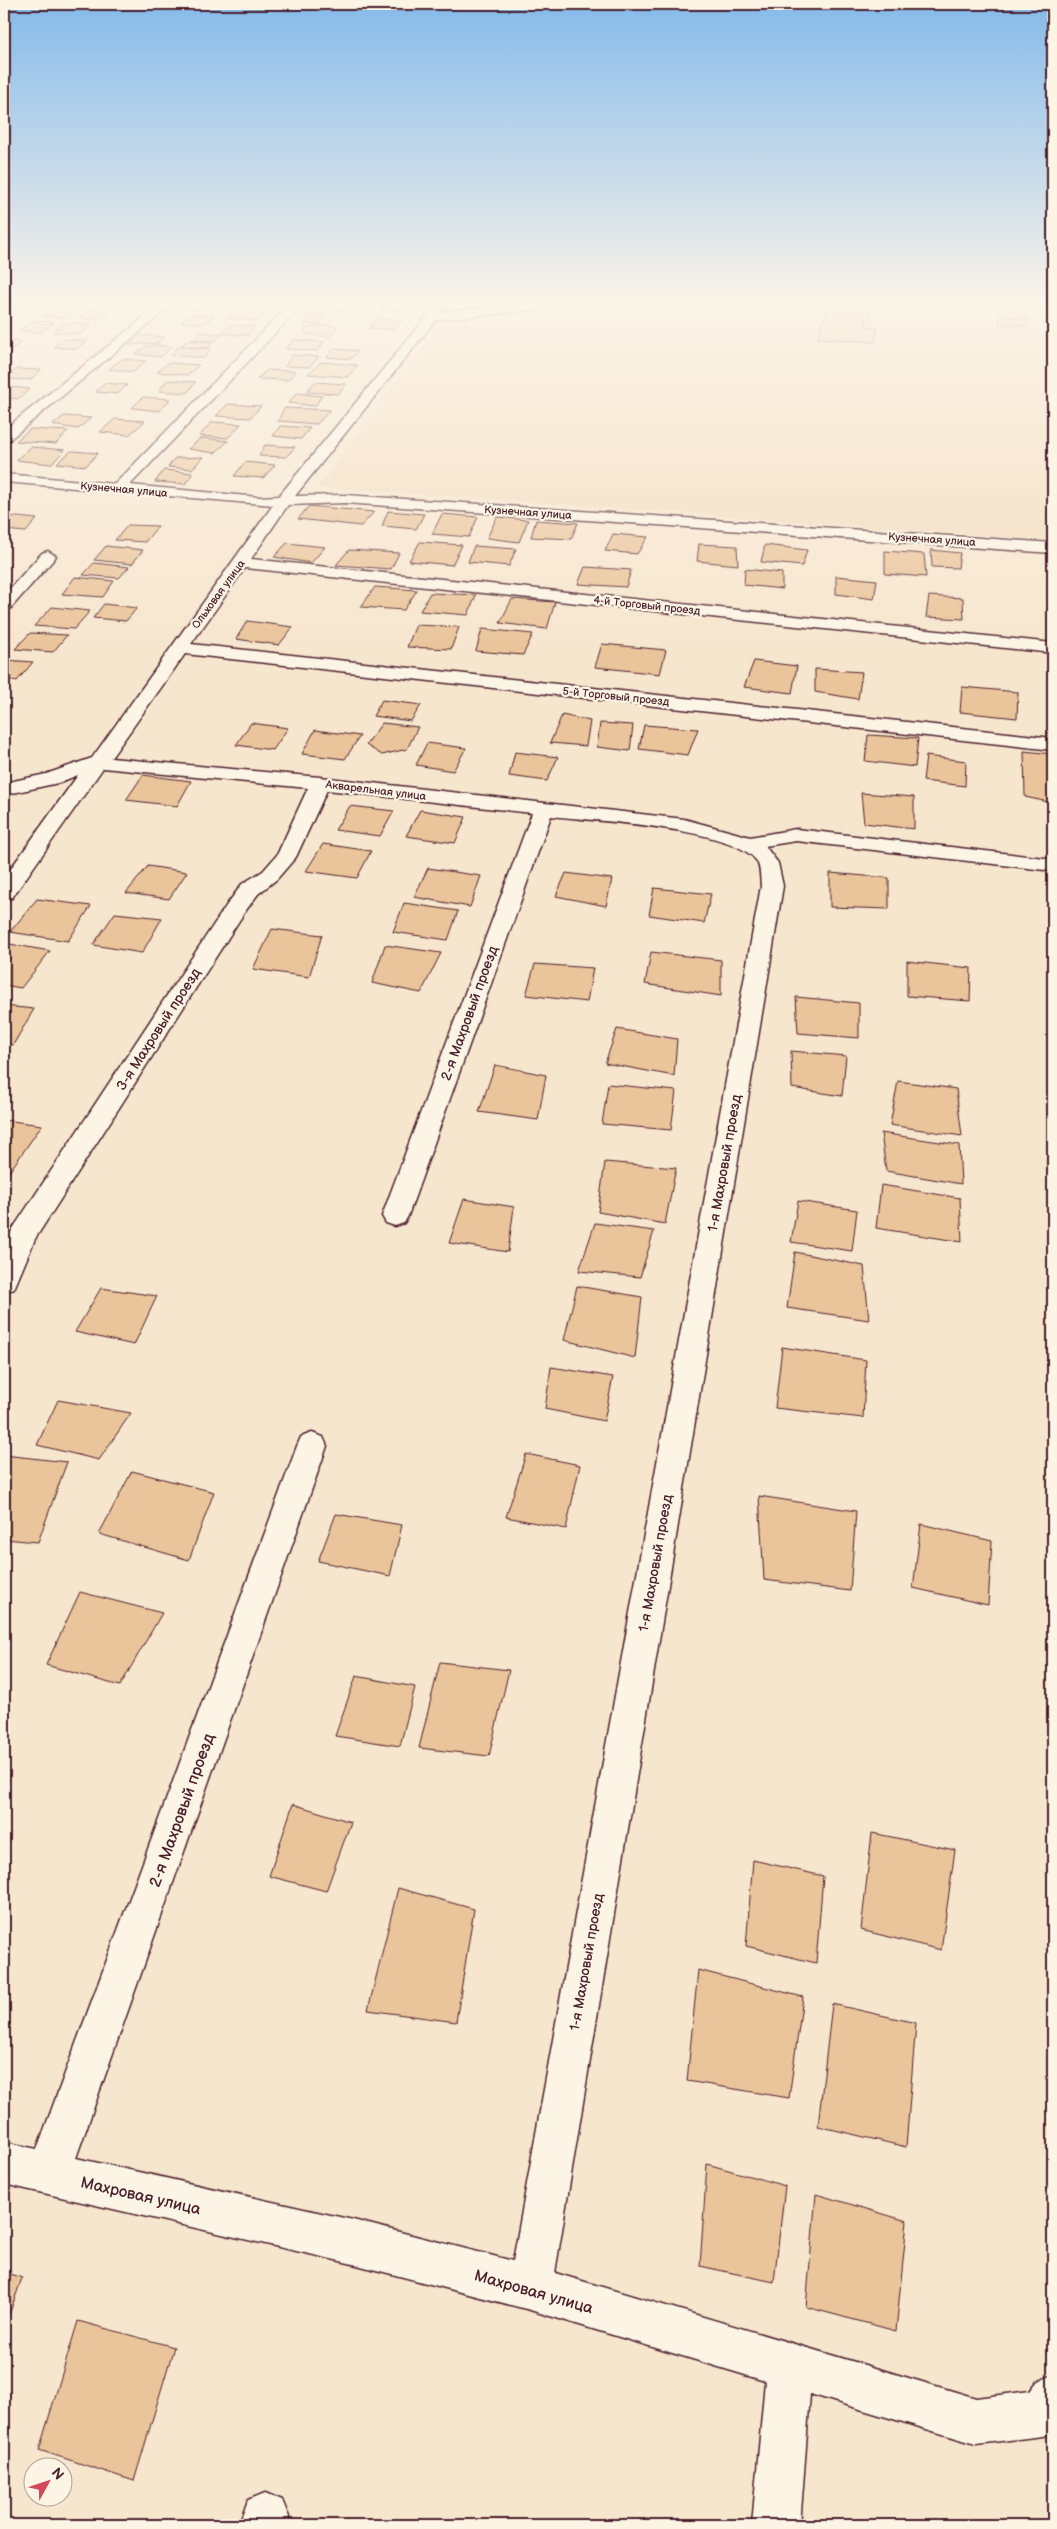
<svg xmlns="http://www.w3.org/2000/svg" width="1057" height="2529" font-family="'Balsamiq Sans',sans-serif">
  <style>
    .built { fill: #f3dcbe }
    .building { fill: #eac49a; stroke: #4a1f2b }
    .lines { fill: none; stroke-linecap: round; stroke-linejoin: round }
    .street-casing { stroke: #4a1f2b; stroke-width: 3 }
    .street { fill: #fcf5e5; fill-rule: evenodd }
    .labels { text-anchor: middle; stroke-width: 4.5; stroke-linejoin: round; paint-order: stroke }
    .far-street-label { font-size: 11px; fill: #4a1f2b; stroke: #fcf5e5 }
    .street-label { font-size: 14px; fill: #4a1f2b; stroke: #fcf5e5 }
    .near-street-label { font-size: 16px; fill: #4a1f2b; stroke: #fcf5e5 }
  </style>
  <rect width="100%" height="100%" fill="#f7e6ce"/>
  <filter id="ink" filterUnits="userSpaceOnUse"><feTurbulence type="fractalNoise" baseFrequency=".02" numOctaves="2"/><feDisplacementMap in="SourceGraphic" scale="10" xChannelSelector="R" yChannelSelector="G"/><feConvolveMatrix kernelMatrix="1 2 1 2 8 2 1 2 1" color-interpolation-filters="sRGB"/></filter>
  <g filter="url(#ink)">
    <polygon class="built" points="655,301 1053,301 1053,540 318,487 443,323"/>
    <g class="building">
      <polygon points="187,301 188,301 207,303 200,310 178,309"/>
      <polygon points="330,301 338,301 356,302 349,311 323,309"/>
      <polygon points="388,301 411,301 405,310 380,309"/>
      <polygon points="830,301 886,301 884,309 871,308 865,327 878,328 874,342 817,338"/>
      <polygon points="239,306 271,308 258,321 226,318"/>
      <polygon points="52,308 75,310 65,318 43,316"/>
      <polygon points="90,310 110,312 99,320 78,318"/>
      <polygon points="191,314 214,316 204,324 181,322"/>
      <polygon points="312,315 326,316 319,325 303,324"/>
      <polygon points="1000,316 1028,318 1028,326 999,324"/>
      <polygon points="376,318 402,320 394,330 369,328"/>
      <polygon points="32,321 54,322 41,333 20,330"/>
      <polygon points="64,323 91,324 81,334 53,332"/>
      <polygon points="229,325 254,326 248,335 222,334"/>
      <polygon points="324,325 338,326 329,337 306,334 305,329"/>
      <polygon points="200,332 222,334 215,341 191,339"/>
      <polygon points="138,335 165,337 157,343 129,345"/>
      <polygon points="63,339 87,341 76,349 54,347"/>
      <polygon points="188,340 213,342 208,348 181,346"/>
      <polygon points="293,340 324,342 317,351 286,349"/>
      <polygon points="4,341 21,342 10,351 4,351"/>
      <polygon points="156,345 172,347 161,357 136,354 145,347"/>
      <polygon points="178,347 210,349 204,358 171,355"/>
      <polygon points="334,349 358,351 351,359 327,357"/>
      <polygon points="293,355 319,357 309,367 285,366"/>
      <polygon points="122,359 146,361 133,372 109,369"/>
      <polygon points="321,362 358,365 347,377 308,374"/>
      <polygon points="168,363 199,365 188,375 157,372"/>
      <polygon points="17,369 41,370 30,380 4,379"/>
      <polygon points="267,370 296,371 288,380 257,379"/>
      <polygon points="167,380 196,382 187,393 159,391"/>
      <polygon points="315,382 346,384 339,394 306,392"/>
      <polygon points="104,383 127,385 118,394 96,392"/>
      <polygon points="4,386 30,389 18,399 4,397"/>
      <polygon points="297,393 322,396 315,406 288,403"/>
      <polygon points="143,397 170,399 160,411 132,408"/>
      <polygon points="228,404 261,406 250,418 216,416"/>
      <polygon points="284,408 330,410 317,424 278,421"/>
      <polygon points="64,416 91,418 78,429 52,425"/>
      <polygon points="115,419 145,421 129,435 100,432"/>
      <polygon points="212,422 241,424 228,438 199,436"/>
      <polygon points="280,426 310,428 301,439 273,436"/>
      <polygon points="30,429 68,431 56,444 16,441"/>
      <polygon points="201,438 228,441 215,453 188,449"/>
      <polygon points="265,445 295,447 286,457 259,456"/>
      <polygon points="31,447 65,450 51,464 16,460"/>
      <polygon points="71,451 98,453 86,466 57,463"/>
      <polygon points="203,457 192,469 168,467 175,458"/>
      <polygon points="245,462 275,465 263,478 234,476"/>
      <polygon points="164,470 193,473 185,484 155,482"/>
      <polygon points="309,506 374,512 361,526 298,519"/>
      <polygon points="388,511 424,514 416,529 382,526"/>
      <polygon points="442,514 478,517 469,537 432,534"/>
      <polygon points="7,516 37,519 26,532 4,530 4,519"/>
      <polygon points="497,517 528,520 519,542 487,538"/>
      <polygon points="536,520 578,523 571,539 531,537"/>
      <polygon points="128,525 158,526 145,542 115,540"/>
      <polygon points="613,534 648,537 637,554 605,551"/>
      <polygon points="420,542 462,545 452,565 409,561"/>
      <polygon points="287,543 325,547 311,563 274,557"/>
      <polygon points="699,544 737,546 738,565 697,561"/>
      <polygon points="765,545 807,550 802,566 761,562"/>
      <polygon points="106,546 143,550 132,564 94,560"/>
      <polygon points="474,546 516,549 509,566 468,562"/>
      <polygon points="349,550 399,553 391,569 336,565"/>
      <polygon points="931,550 960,553 958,568 932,567"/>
      <polygon points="885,551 924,554 926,577 885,574"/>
      <polygon points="94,563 129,567 119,578 83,575"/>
      <polygon points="585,567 631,570 626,587 578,584"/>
      <polygon points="745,569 782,573 782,589 744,585"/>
      <polygon points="836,576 877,580 874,599 836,594"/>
      <polygon points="75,577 114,581 103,597 62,594"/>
      <polygon points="375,587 417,590 404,610 361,607"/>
      <polygon points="430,593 476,595 468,615 420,611"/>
      <polygon points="929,596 963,598 964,619 926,617"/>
      <polygon points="512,599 555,602 547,629 500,623"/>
      <polygon points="104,604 137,608 126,621 93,618"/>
      <polygon points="52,607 90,611 74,629 34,626"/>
      <polygon points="247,621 293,627 279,645 236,639"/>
      <polygon points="416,625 459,627 451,649 407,647"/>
      <polygon points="482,629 533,634 523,655 476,651"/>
      <polygon points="30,633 67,635 53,652 15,649"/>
      <polygon points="602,644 666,650 660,674 595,667"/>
      <polygon points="4,660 33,662 17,681 4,679"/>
      <polygon points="754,661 797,666 792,693 744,687"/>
      <polygon points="815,669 862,672 858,699 815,692"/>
      <polygon points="962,687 1018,692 1017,718 960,712"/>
      <polygon points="382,700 421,705 411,721 373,716"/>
      <polygon points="562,715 590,721 586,746 550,743"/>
      <polygon points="251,723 288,728 273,750 236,745"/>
      <polygon points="382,723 418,727 407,749 382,755 366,745"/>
      <polygon points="600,723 633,725 630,751 597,747"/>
      <polygon points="644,725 698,729 688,755 639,749"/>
      <polygon points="315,730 360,736 345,759 302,754"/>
      <polygon points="868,735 918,738 915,767 865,761"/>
      <polygon points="427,743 466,748 453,771 416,765"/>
      <polygon points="1024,751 1053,754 1053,803 1025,797"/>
      <polygon points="515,752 558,757 547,781 509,776"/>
      <polygon points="926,756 966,761 965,786 923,781"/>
      <polygon points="143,775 191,781 177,806 126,800"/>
      <polygon points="861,793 914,797 914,829 864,823"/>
      <polygon points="350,806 394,811 380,836 335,830"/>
      <polygon points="420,810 466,817 455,843 406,836"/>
      <polygon points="323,844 371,851 357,878 306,871"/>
      <polygon points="148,866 187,872 169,899 126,893"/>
      <polygon points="428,868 481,876 470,907 414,897"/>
      <polygon points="566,873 612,879 606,906 556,896"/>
      <polygon points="830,873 889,878 889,909 830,907"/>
      <polygon points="654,888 711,894 704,923 649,915"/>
      <polygon points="37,899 91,906 68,941 10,932"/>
      <polygon points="404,903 458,911 448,940 393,932"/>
      <polygon points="115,913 162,918 142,953 93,945"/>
      <polygon points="272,929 322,935 309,977 253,969"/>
      <polygon points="4,943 50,951 21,988 4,985"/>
      <polygon points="385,945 441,953 421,993 372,983"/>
      <polygon points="651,952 721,960 721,996 645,984"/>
      <polygon points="907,961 971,968 970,1001 907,996"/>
      <polygon points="535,964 593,968 587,1002 526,995"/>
      <polygon points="796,997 859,1003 859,1038 798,1033"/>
      <polygon points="4,1006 34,1009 13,1045 4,1044"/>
      <polygon points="617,1029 677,1039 674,1076 605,1063"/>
      <polygon points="791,1051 846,1056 842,1096 792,1088"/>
      <polygon points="495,1065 546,1075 538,1120 479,1112"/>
      <polygon points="898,1081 956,1089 962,1136 890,1125"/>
      <polygon points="608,1084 676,1091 671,1130 602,1124"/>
      <polygon points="4,1120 42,1125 5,1178 4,1178"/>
      <polygon points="881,1133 959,1145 961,1184 886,1171"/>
      <polygon points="605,1162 676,1168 665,1224 598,1212"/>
      <polygon points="881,1185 960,1198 962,1242 876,1228"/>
      <polygon points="464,1199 514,1207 508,1252 449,1243"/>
      <polygon points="798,1201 857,1210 852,1251 791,1242"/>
      <polygon points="595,1223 654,1231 640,1277 579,1271"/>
      <polygon points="795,1252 864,1266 869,1320 787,1308"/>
      <polygon points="577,1286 642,1297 635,1358 564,1340"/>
      <polygon points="101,1288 157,1296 134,1345 75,1332"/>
      <polygon points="782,1347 866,1360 863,1418 775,1408"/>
      <polygon points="551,1367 613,1377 604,1421 545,1409"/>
      <polygon points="58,1400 131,1413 99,1460 37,1445"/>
      <polygon points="526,1454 580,1465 566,1529 506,1517"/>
      <polygon points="4,1455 67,1462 38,1542 4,1539"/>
      <polygon points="132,1471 214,1492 189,1560 99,1534"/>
      <polygon points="759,1496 856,1511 850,1591 764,1580"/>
      <polygon points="336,1514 402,1525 390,1576 318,1561"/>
      <polygon points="921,1524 992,1541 988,1605 913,1588"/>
      <polygon points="80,1592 162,1613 120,1686 46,1665"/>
      <polygon points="440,1662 509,1670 489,1756 419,1748"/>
      <polygon points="356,1676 415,1687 400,1746 335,1736"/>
      <polygon points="293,1804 351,1822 326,1891 269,1876"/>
      <polygon points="872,1833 955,1850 941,1950 861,1930"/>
      <polygon points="753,1860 823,1876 816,1963 746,1946"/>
      <polygon points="398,1888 474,1909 456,2022 368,2010"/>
      <polygon points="698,1970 803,1997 789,2098 687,2081"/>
      <polygon points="832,2004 916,2023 906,2147 818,2126"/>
      <polygon points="707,2164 785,2186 774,2282 700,2266"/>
      <polygon points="816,2194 907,2221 896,2331 806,2307"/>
      <polygon points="4,2272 22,2278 4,2329"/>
      <polygon points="78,2321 174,2347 134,2481 39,2450"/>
    </g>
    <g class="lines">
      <defs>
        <g id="street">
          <polygon points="11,301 24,301 8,315 4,316 4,306"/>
          <polygon points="164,301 177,301 9,440 4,441 4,430"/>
          <path d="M 293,301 L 306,301 L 130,485 L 258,497 L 279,496 L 427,316 L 435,301 L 447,301 L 440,312 L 549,301 L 587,301 L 581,305 L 436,320 L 295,496 L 345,495 L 1053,543 L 1053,553 L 345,503 L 288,505 L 251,559 L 1053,643 L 1053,653 L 245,568 L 191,644 L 1053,738 L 1053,750 L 185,654 L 111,758 L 320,777 L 684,819 L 750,837 L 796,829 L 1053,859 L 1053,871 L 796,841 L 765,846 L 778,863 L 783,886 L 555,2273 L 976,2398 L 1030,2391 L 1037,2382 L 1053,2375 L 1053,2432 L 1043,2436 L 976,2444 L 810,2394 L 800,2525 L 752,2525 L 765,2381 L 530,2310 L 353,2264 L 4,2184 L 4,2142 L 37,2149 L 297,1446 L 301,1437 L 312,1433 L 323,1437 L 327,1446 L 76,2158 L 353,2220 L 513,2261 L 761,886 C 760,878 761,867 756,860 C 730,827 594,821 551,816 L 408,1216 L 404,1223 L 395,1226 L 386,1223 L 382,1216 L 532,813 L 327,790 L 296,857 L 277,879 L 258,894 L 244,913 L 35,1239 L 14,1289 L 4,1292 L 4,1249 L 12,1230 L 226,906 L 242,884 L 263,871 L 277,855 L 308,788 L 103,768 L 12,898 L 4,899 L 4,878 L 78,775 L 58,783 L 4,795 L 4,783 L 46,774 L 92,758 L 273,505 L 4,482 L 4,474 L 115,484 Z"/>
          <polygon points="48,551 56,556 54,559 10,609 4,610 4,595 42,553"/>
          <polygon points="265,2493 282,2500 289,2517 287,2525 239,2525 248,2500"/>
        </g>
      </defs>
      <use href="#street" class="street-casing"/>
      <use href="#street" class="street"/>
    </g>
  </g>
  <linearGradient id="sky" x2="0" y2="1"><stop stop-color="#85baea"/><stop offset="0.46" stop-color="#fbf4e9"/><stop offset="1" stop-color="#fbf4e9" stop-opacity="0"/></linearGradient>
  <rect width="1057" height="655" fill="url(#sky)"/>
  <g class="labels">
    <g class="far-street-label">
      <text transform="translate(124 489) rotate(5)" y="4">Кузнечная улица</text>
      <text transform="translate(528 512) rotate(4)" y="4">Кузнечная улица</text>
      <text transform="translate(932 539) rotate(4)" y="4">Кузнечная улица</text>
      <text transform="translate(218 594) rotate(-54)" y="4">Ольховая улица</text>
      <text transform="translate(647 605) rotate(6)" y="4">4-й Торговый проезд</text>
      <text transform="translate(616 696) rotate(6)" y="4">5-й Торговый проезд</text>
      <text transform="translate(376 790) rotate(7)" y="4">Акварельная улица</text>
    </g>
    <g class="street-label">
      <text transform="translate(469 1013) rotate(-70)" y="5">2-я Махровый проезд</text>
      <text transform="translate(158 1029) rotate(-57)" y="5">3-я Махровый проезд</text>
      <text transform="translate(724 1163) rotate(-80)" y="5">1-я Махровый проезд</text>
      <text transform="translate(655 1563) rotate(-80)" y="5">1-я Махровый проезд</text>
      <text transform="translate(586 1962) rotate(-80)" y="5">1-я Махровый проезд</text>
    </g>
    <g class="near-street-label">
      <text transform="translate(181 1810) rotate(-70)" y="6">2-я Махровый проезд</text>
      <text transform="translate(141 2195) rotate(13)" y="6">Махровая улица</text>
      <text transform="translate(534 2291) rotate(16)" y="6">Махровая улица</text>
    </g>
  </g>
  <rect width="1057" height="2529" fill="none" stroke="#fcf5e5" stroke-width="20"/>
  <rect x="10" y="10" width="1037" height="2509" fill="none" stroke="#4a1f2b" stroke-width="2" filter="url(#ink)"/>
  <g transform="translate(48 2482) rotate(50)"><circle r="24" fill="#fcf5e5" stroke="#b59f9b"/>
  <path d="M0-4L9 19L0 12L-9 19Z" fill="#d1495b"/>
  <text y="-8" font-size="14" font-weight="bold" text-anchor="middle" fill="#4a1f2b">N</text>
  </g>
</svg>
